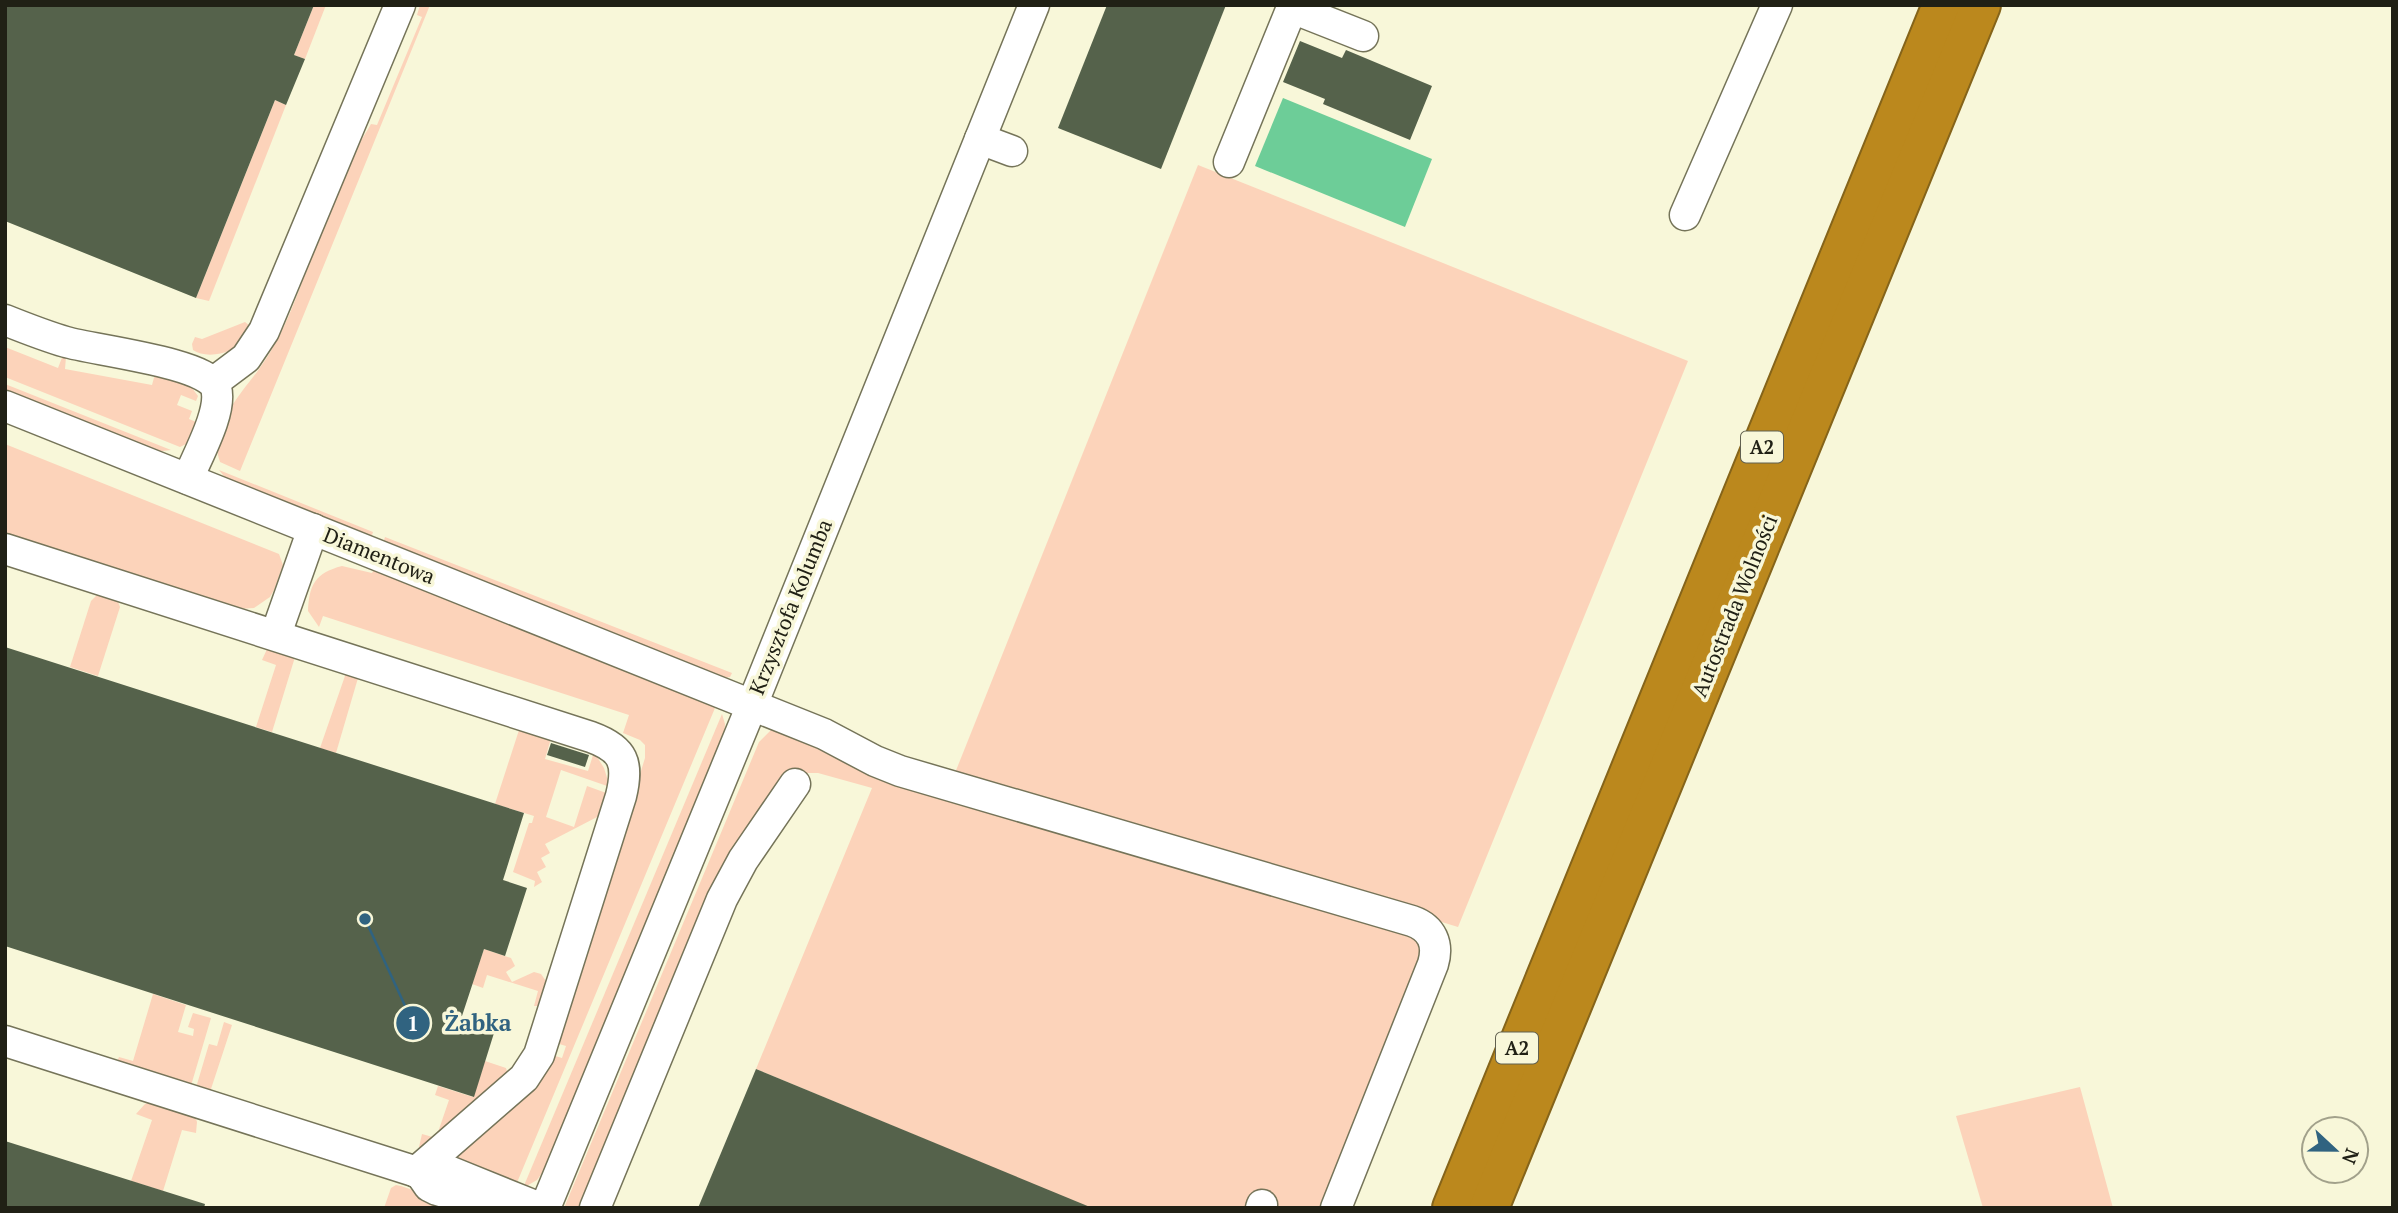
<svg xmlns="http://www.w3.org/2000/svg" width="2398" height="1213" font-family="'PT Serif',serif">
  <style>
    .green { fill: #fcd3ba }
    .water { fill: #6dcd98 }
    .building { fill: #55624b }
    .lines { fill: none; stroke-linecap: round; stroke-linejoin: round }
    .minor-casing { stroke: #757459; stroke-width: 33 }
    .highway-casing { stroke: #85641a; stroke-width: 42 }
    .minor { stroke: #fff; stroke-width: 30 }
    .highway { stroke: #bb881d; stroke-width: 38 }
    .labels { text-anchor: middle; stroke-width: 7; stroke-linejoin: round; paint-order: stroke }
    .shield { fill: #f8f7d9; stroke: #616050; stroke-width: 2 }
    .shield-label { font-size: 19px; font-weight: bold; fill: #202015 }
    .street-label { font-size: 21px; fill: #202015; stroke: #f8f7d9 }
    .leader { fill: none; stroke: #306380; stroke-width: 2.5 }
    .callout-dot { fill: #306380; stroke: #f8f7d9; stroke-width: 2.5 }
    .mark-label { font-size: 21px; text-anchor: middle; font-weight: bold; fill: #fff }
    .callout-label { font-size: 23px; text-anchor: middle; font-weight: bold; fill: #306380; stroke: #f8f7d9; stroke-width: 7; stroke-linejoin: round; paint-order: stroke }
  </style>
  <rect width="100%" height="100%" fill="#f8f7d9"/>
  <g class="green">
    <polygon points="314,5 326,5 305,59 294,55"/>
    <path d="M 420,5 L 430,5 L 240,471 L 220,462 C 208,431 239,395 257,372 C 301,313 312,236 343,171 C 351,155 362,140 371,124 L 377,125 L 422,17 L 417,15 Z"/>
    <polygon points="275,100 286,105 209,301 196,298"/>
    <polygon points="1198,165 1688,361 1458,927 955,773"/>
    <path d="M 245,322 L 250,326 C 248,330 248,334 246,337 C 237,353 207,360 193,350 L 192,344 L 195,337 L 202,339 Z"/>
    <polygon points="5,347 58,368 63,355 66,357 65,369 152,385 155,374 189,384 198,396 196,401 181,395 177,405 192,411 189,419 201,424 188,443 180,447 5,377"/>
    <polygon points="5,384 171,450 154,452 5,394"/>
    <polygon points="5,444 279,554 283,565 274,590 270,597 254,608 237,609 5,536"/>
    <polygon points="219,470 373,532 370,541 228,481"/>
    <polygon points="385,537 732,673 730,677 723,678 382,546"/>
    <path d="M 342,566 L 372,573 L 375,567 L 713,704 L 715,708 L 516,1185 L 448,1164 L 539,1082 L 552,1055 L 562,1058 L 566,1046 L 556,1043 L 645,758 L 645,745 L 640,740 L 623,733 L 629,715 L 323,616 L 319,627 L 308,611 C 309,585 315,573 342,566 Z"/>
    <polygon points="99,593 117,599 120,607 98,676 70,667 91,601"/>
    <polygon points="268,647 295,657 272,732 256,727 276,665 262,660"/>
    <polygon points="346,673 358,678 336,753 320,748"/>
    <polygon points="722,714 725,724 724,740 547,1166 537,1180 523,1188"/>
    <polygon points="520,727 552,735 545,759 588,771 594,752 604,768 610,787 561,770 546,817 574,827 587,786 609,794 604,811 599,816 545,844 550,853 541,858 546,867 537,872 542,882 534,887 535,881 513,872 529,823 532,823 534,816 495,804"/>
    <polygon points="773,728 1417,928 1431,946 1331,1208 1090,1208 756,1069 872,788 818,773 800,773 585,1208 564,1208 759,742"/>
    <polygon points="484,949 511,958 515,966 506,972 512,982 534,972 541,974 548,984 541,1006 534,1006 538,991 487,975 483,988 472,984"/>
    <polygon points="153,994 186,1005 178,1032 193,1036 194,1029 188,1027 193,1013 211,1018 190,1089 117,1062 119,1057 133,1061"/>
    <polygon points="224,1022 232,1025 210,1092 195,1091 209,1044 217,1046"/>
    <polygon points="485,1061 506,1068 509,1078 437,1141 426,1147 419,1147 422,1134 436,1138 449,1100 435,1095 438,1086 473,1097"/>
    <polygon points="2080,1087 2113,1208 1983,1208 1956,1116"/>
    <polygon points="151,1102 195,1116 197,1122 196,1133 182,1130 163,1191 131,1181 152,1120 136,1114 145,1104"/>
    <polygon points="396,1185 401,1186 466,1208 384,1208 391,1188"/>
  </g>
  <polygon class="water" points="1283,98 1432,159 1405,227 1255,166"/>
  <g class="building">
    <polygon points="5,5 314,5 294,55 305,59 286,105 275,100 196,298 5,221"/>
    <polygon points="1107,5 1226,5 1161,169 1058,128"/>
    <polygon points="1300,41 1342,58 1346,50 1432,86 1410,140 1323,104 1325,99 1283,82"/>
    <polygon points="5,647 524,813 503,880 527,888 505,956 484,949 460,1022 494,1033 474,1097 5,946"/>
    <polygon points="551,743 589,755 585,767 547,755"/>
    <polygon points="756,1069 1090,1207 1090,1208 698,1208"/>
    <polygon points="5,1141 205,1204 204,1208 5,1208"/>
  </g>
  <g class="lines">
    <defs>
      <g id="minor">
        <polyline points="1292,8 1363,36"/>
        <polyline points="980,139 1012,151"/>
        <polyline points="1229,162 1293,5"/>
        <polyline points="1685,215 1777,5"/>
        <path d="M 5,320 C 25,328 45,336 66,342 C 93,350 209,363 216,388 C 223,411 197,456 188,479"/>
        <polyline points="214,382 246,358 264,331 400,5"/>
        <path d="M 5,406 L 824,734 L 875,761 L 900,771 L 1412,921 C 1432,928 1439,944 1433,964 L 1336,1208"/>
        <path d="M 5,549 L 591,737 C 624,749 629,763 621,796 L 539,1055 L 524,1078 L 416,1172"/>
        <polyline points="276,634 313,529"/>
        <polyline points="5,1041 420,1173 437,1169 446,1170 540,1208"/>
        <polyline points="420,1173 429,1186 437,1190 497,1208"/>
        <polyline points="545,1208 752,705 1034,5"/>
        <polyline points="595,1208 722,899 743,860 795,784"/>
        <polyline points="1261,1208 1262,1205"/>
      </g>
      <g id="highway">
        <polyline points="1452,1208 1942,5"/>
        <polyline points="1489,1208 1981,5"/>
      </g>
    </defs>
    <use href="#minor" class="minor-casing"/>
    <use href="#highway" class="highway-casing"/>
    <use href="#minor" class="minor"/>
    <use href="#highway" class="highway"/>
  </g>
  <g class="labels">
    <g class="shield">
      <rect x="1741" y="431.5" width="42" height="31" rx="5"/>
      <rect x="1496" y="1032.5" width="42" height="31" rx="5"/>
    </g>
    <g class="shield-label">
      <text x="1762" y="454">A2</text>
      <text x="1517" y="1055">A2</text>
    </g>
    <g class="street-label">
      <text transform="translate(379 556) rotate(22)" y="7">Diamentowa</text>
      <text transform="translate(1735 606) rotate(-68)" y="7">Autostrada Wolności</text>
      <text transform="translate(791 607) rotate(-68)" y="7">Krzysztofa Kolumba</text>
    </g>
  </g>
  <path class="leader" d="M365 919L413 1023"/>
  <g class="callout-dot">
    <circle cx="365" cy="919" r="7"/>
    <circle cx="413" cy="1023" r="18"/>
  </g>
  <g class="mark-label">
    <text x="413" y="1031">1</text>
  </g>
  <g class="callout-label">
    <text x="478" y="1031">Żabka</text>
  </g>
  <rect width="2398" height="1213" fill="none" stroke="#202015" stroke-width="14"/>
  <g transform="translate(2335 1150) rotate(112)"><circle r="33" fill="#f8f7d9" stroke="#a2a18b" stroke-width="2"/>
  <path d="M0-5L12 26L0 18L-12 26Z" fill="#306380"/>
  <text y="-10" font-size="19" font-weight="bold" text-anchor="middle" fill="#202015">N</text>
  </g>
</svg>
